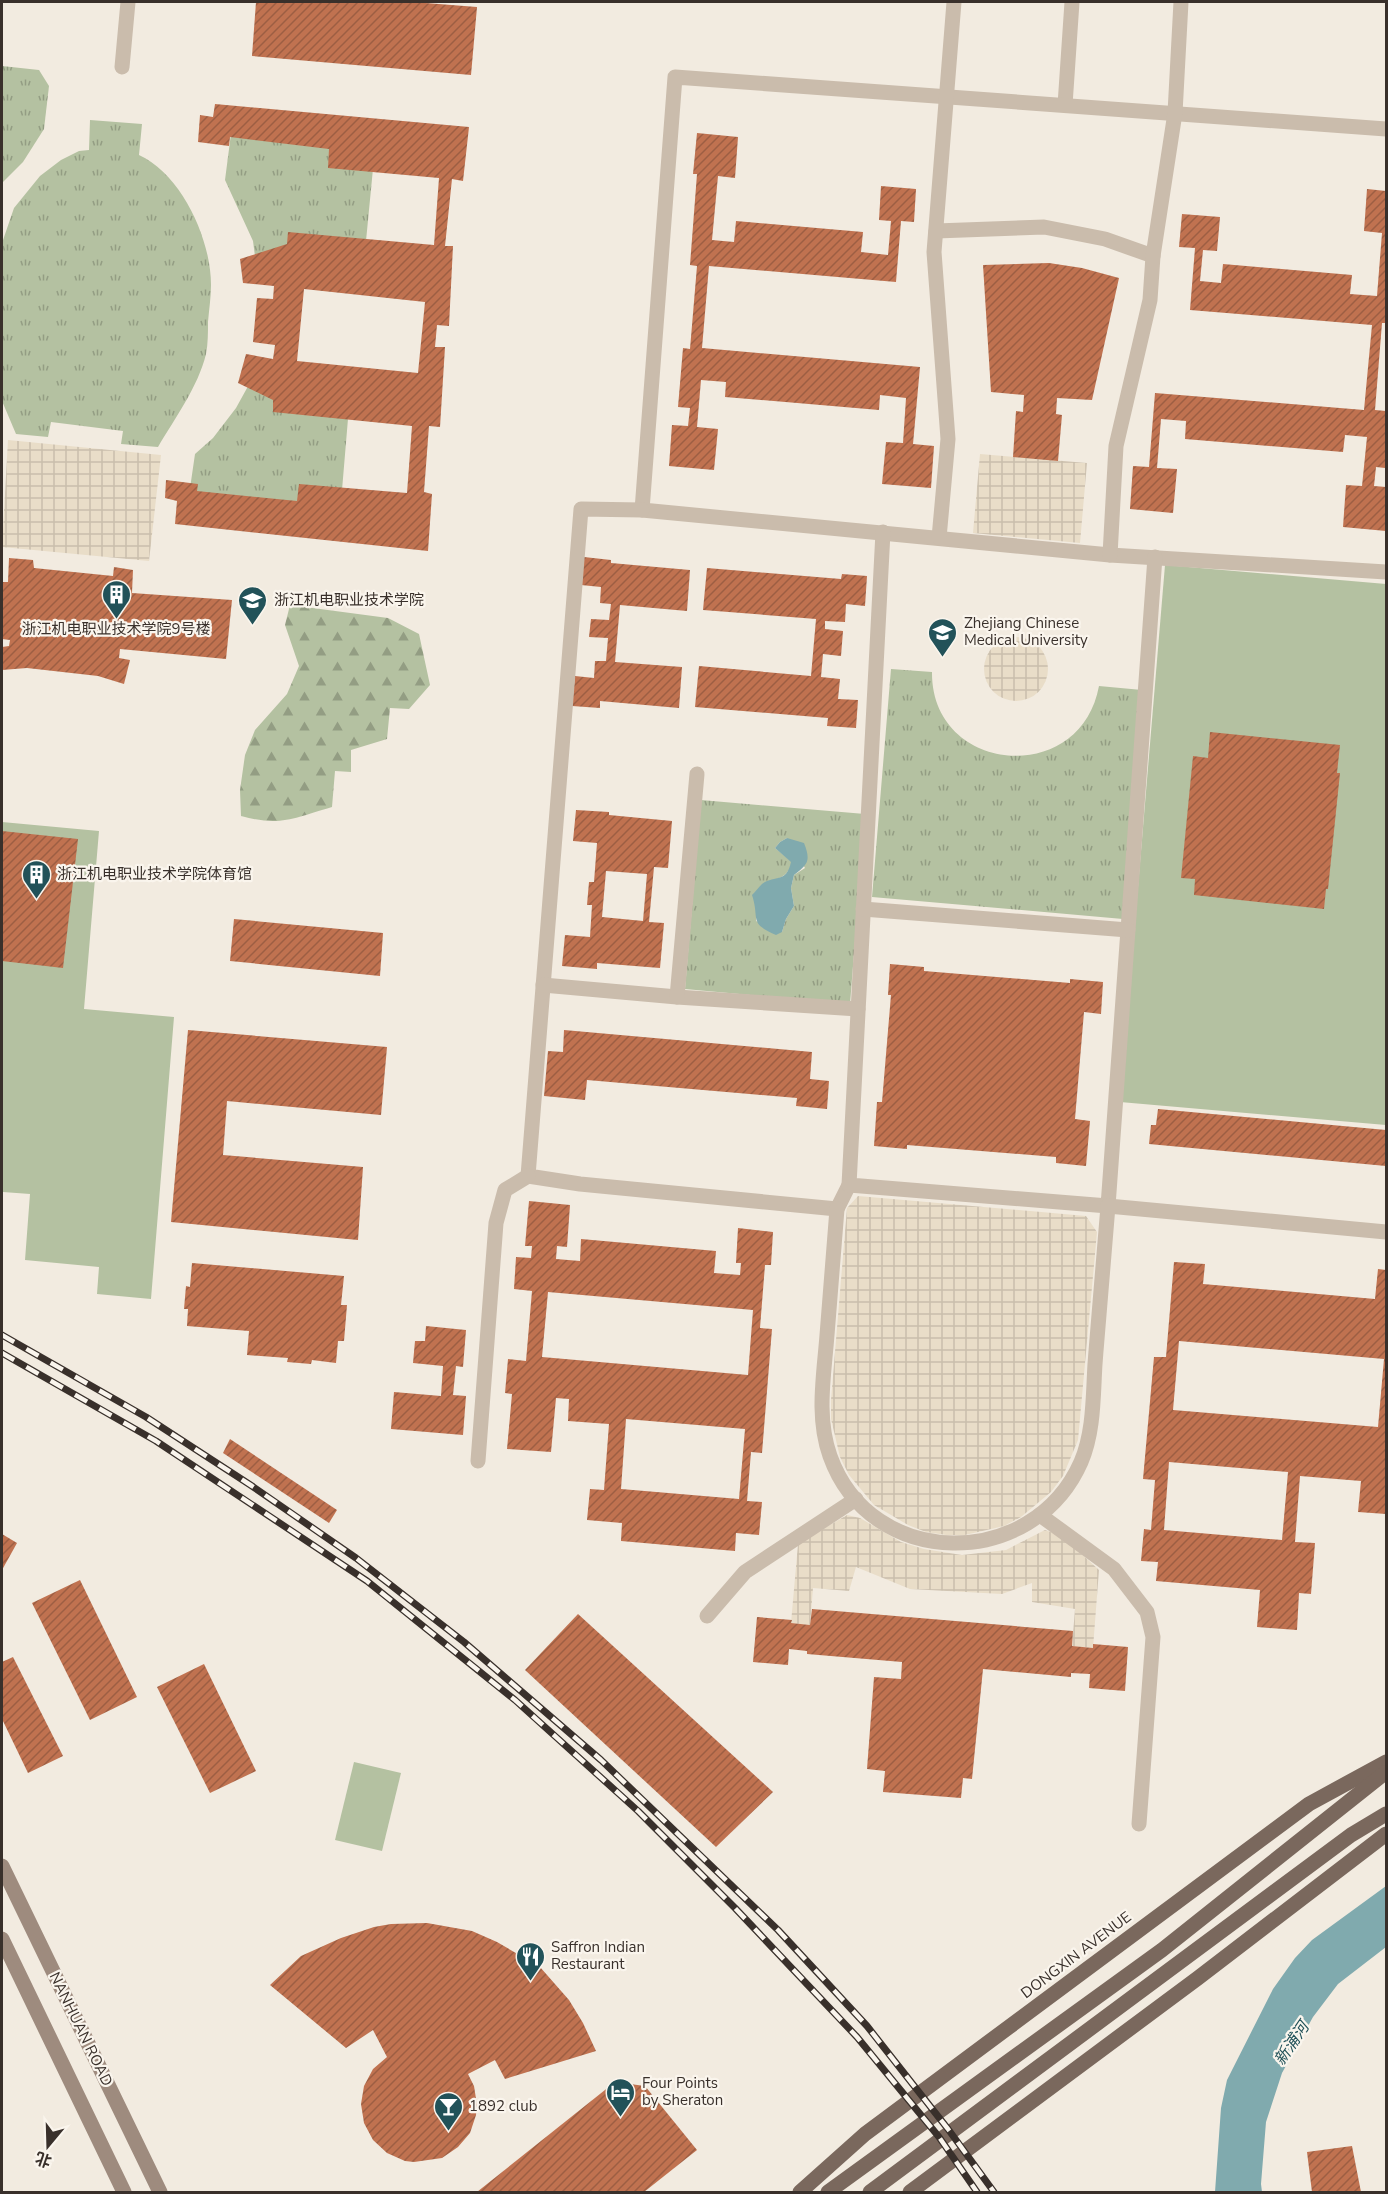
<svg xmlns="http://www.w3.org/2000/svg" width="1388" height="2194" font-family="'Nunito Sans','Noto Sans SC',sans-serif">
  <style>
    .grass { fill: url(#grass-tufts); fill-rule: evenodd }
    .forest { fill: url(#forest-firs) }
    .green { fill: #b4c1a1 }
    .plaza { fill: url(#plaza-grid) }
    .water { fill: #80aaae }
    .building { fill: url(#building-hatch); fill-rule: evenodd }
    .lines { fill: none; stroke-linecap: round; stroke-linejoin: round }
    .street { stroke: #cabcac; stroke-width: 15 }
    .secondary { stroke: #9e8b7e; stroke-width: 15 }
    .primary { stroke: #7a685d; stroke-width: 15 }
    .rail-casing { stroke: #39302b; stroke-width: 7 }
    .rail { stroke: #faf5ed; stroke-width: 4.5; stroke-dasharray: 14; stroke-linecap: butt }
    .labels { text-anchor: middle; stroke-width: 4.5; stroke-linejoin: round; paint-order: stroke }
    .poi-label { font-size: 15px; fill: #39302b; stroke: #faf5ed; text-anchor: start }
    .street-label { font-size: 15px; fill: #39302b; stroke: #faf5ed }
    .water-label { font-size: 16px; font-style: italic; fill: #225259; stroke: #faf5ed }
  </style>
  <defs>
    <pattern id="grass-tufts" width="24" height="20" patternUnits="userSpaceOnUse" patternTransform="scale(1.5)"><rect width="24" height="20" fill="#b4c1a1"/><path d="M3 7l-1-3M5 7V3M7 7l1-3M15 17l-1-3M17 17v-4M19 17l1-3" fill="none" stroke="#939d83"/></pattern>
    <pattern id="forest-firs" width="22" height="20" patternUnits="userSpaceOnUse" patternTransform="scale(1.5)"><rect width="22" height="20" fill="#b4c1a1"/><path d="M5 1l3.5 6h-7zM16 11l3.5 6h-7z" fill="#939d83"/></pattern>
    <pattern id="plaza-grid" width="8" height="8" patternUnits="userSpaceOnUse" patternTransform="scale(1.5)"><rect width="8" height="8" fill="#e9ddc8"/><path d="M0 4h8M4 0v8" fill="none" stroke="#c9beac"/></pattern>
    <pattern id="building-hatch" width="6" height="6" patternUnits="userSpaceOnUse" patternTransform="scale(1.5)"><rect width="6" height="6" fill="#c07250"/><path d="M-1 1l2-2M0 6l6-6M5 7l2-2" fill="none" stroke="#9d5e43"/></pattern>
  </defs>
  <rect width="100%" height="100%" fill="#f2ebe0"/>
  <g class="grass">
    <polygon points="2,66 39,70 49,86 44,129 23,162 2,183"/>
    <path d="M 90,120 L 142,124 L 139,155 C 182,175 211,239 211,285 C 211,297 209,310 208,322 C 208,332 208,344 206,354 C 198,387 175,418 158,447 L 121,444 L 123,431 L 51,422 L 48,437 L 16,434 L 2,401 L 2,243 L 14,208 L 40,176 L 61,160 L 79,151 L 89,150 Z"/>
    <polygon points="232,126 375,148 363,272 256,264 253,241 225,180"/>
    <polygon points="252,379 350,395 340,514 188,502 195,454 213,438 236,408"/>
    <path d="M 891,669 L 932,672 C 931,774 1080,788 1099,686 L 1142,690 L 1123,919 L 872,897 Z"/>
    <path d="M 701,800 L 865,814 L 850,1004 L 685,989 ZM 787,838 L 805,868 L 794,875 L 791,888 L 794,906 L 786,919 L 782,932 L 756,921 L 756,904 L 771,881 C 783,877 788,875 792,862 L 775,848 L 780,842 Z"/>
  </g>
  <path class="forest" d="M 290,605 L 388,618 L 419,634 L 430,685 L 409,709 L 390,708 L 387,739 L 351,750 L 351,772 L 335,771 L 332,807 C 294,818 281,827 241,816 L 240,790 L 245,755 L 255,730 L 287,694 L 299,666 L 285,625 Z"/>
  <g class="green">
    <polygon points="1165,565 1386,584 1386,1125 1120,1102"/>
    <polygon points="2,822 99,831 84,1009 174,1017 151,1299 97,1294 99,1267 25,1260 30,1194 3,1192 2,1204"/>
    <polygon points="354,1762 401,1773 382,1851 335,1840"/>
  </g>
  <g class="plaza">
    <polygon points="8,440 161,455 149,561 2,547"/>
    <polygon points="980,454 1087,463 1080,543 973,533"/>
    <circle cx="1016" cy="669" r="32"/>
    <polygon points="858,1196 1086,1216 1097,1232 1078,1440 1063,1476 1051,1492 1021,1517 1004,1526 965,1535 946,1535 926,1532 908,1525 874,1505 849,1475 840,1457 831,1419 831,1400 847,1208"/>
    <polygon points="847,1515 860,1518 901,1542 924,1549 962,1555 1006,1550 1045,1530 1062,1536 1099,1570 1093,1648 1072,1646 1075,1609 1032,1602 1032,1583 1002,1594 910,1589 856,1567 849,1591 813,1588 810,1625 791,1623 798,1544"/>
  </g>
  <g class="water">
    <path d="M 787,838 L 804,843 C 811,861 808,864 794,875 L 791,888 L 794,906 L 786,919 L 782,932 L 776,935 C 748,923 760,919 752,895 C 755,892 759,887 762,884 C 776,874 786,884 791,862 L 775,848 L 780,842 Z"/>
    <polygon points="1386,1886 1386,1947 1338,1984 1313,2017 1282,2073 1266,2122 1261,2184 1262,2192 1215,2192 1221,2108 1227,2080 1273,1989 1295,1958 1312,1940"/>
  </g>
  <g class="building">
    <polygon points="256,2 413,2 477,7 471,75 252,56"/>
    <path d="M 215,104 L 469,127 L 463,181 L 452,179 L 445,246 L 453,246 L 449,326 L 437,325 L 435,347 L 445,347 L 440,427 L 429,426 L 424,492 L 432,494 L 428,551 L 175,524 L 177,501 L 165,498 L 166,480 L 198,484 L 197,491 L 297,501 L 299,484 L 407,493 L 412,426 L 273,412 L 273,400 L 238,383 L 246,354 L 273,359 L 275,345 L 253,342 L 257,298 L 273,299 L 274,286 L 243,283 L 240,259 L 287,244 L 288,232 L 434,245 L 439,178 L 328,168 L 329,149 L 230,137 L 229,146 L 198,142 L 200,115 L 213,117 ZM 304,289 L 425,302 L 418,373 L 297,361 Z"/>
    <polygon points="697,133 738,137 735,178 718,176 712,240 734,242 736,221 863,232 861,252 888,255 891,221 879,220 881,186 916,189 914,222 901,221 896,282 709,266 702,348 920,367 913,444 934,446 931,488 882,484 886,442 903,443 906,398 880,395 879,410 725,397 726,382 701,380 697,427 718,429 714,470 669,466 672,425 688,426 690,408 678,407 683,348 690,349 697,266 690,265 697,174 693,174"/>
    <polygon points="1367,189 1386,191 1386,323 1382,323 1375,410 1386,411 1386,454 1385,468 1376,467 1374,486 1386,487 1386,531 1343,527 1346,485 1362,486 1367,437 1345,435 1343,452 1185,439 1186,421 1161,419 1157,468 1177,469 1173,513 1130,509 1133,466 1149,467 1155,393 1364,410 1372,325 1190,310 1195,248 1179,247 1182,214 1220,217 1217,251 1203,250 1200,281 1221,283 1223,264 1352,275 1350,294 1377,296 1382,233 1364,231"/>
    <polygon points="1049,263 1082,268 1119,278 1092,400 1057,398 1056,414 1062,415 1058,461 1013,457 1016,411 1023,412 1024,395 991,392 983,265"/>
    <polygon points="584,557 611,560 611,563 690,570 687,611 620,605 615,662 682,667 679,708 600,701 600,708 572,706 575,676 594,678 595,661 606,661 608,638 589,637 591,619 609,620 611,604 600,603 601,587 581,585"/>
    <polygon points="9,558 33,560 34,568 113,576 114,567 133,570 132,593 232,600 226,659 120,649 119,658 130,660 124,684 98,676 27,668 2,670 2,647 9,646 10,640 2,639 2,582 8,582"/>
    <polygon points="707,568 841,579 842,574 867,576 865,606 846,604 845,622 825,621 825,629 843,631 841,656 823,654 821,677 840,679 838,699 858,700 856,728 827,726 828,718 695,707 699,666 811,676 816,619 703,610"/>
    <polygon points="1210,732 1340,745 1337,773 1340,773 1328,889 1326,889 1324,909 1194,895 1195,879 1181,878 1193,756 1208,758"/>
    <path d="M 576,810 L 609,812 L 609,815 L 672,821 L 668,868 L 654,867 L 649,922 L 664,923 L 660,968 L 597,963 L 597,969 L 562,966 L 565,935 L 590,937 L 592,905 L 587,905 L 589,882 L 594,882 L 597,843 L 573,841 ZM 606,871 L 647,874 L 643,921 L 602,917 Z"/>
    <polygon points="2,831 78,839 63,968 2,961"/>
    <polygon points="234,919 383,933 380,976 230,961"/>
    <polygon points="890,964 924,967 924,971 1070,983 1070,979 1103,982 1101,1014 1084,1012 1075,1119 1090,1121 1086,1166 1056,1163 1056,1157 907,1145 907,1149 874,1146 877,1102 882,1102 891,995 888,995"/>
    <polygon points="188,1030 387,1047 381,1115 227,1101 223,1155 363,1167 358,1240 171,1222"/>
    <polygon points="564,1030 812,1052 810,1079 829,1081 827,1109 796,1106 797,1098 587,1080 585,1100 544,1096 548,1051 563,1052"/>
    <polygon points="1158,1109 1386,1130 1386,1166 1149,1144 1151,1125 1156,1125"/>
    <path d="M 529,1201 L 570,1205 L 567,1247 L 557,1246 L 556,1259 L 580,1261 L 581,1239 L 716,1251 L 714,1273 L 740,1275 L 741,1263 L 736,1263 L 738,1228 L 773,1232 L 771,1265 L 765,1265 L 760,1328 L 772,1329 L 762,1453 L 751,1452 L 747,1501 L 762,1502 L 759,1535 L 736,1533 L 735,1551 L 621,1541 L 622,1523 L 587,1520 L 590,1489 L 604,1490 L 609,1424 L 568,1421 L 569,1399 L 556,1398 L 551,1452 L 507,1449 L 512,1394 L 505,1393 L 508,1359 L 526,1361 L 532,1291 L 514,1289 L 516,1257 L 531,1258 L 532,1246 L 525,1246 ZM 548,1292 L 753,1310 L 748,1375 L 542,1357 ZM 626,1419 L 745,1429 L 739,1499 L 621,1489 Z"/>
    <path d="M 1174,1262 L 1205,1264 L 1203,1284 L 1375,1299 L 1378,1269 L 1386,1270 L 1386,1514 L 1358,1512 L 1361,1481 L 1300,1476 L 1295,1542 L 1315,1543 L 1311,1594 L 1299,1593 L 1297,1630 L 1257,1627 L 1260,1590 L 1156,1581 L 1158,1562 L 1141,1561 L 1144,1529 L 1151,1530 L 1155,1480 L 1143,1479 L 1154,1357 L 1166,1357 ZM 1179,1341 L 1384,1359 L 1378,1427 L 1173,1410 ZM 1169,1462 L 1288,1472 L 1282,1540 L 1164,1530 Z"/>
    <polygon points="192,1263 344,1276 341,1305 347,1305 344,1341 338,1341 336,1363 312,1360 311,1364 287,1362 288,1358 247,1355 249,1331 187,1326 188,1309 184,1309 186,1286 190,1287"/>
    <polygon points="426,1326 466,1330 463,1367 456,1366 453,1395 466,1396 463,1435 391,1429 394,1392 441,1396 443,1366 413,1363 415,1341 425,1341"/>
    <polygon points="230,1439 337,1510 329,1523 223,1453"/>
    <polygon points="2,1534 17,1543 2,1570"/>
    <polygon points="80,1580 137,1697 90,1720 32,1603"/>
    <polygon points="812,1609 1073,1631 1072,1646 1093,1648 1093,1644 1128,1647 1125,1691 1089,1688 1090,1674 1071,1673 1071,1677 983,1669 972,1779 963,1778 961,1798 883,1792 885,1771 867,1769 874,1677 901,1679 902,1662 807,1654 807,1651 789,1649 788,1665 753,1662 757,1617 792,1620 791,1623 810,1625"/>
    <polygon points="578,1614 773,1792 716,1847 525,1670"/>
    <polygon points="13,1657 63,1756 28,1773 2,1719 2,1662"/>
    <polygon points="204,1664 256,1771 210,1793 157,1687"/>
    <polygon points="427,1923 472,1931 497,1942 540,1967 569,2000 583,2023 596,2051 505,2079 495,2060 468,2074 474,2086 477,2105 476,2115 470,2133 458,2147 442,2158 414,2162 405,2161 387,2153 373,2140 364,2123 361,2104 364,2086 373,2069 387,2057 373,2030 346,2048 270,1985 301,1956 341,1938 374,1927 391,1924"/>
    <polygon points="615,2082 645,2086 697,2150 644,2192 477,2192"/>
    <polygon points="1352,2146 1361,2192 1312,2192 1307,2152"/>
  </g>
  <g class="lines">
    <g class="street">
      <polyline points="122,67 128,2"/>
      <polyline points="1065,105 1072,2"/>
      <polyline points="1386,129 675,77 642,510 1110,555 1386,572"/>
      <polyline points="936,231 1044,227 1105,239 1153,256"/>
      <polyline points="642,510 581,509 528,1176 580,1184 837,1209 849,1185"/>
      <polyline points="883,532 849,1185 1108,1206 1155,557"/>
      <polyline points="939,538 948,439 934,252 954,2"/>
      <polyline points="1110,555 1116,446 1150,300 1153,256 1175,113 1181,2"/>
      <polyline points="863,909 1128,930"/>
      <polyline points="543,985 677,997 858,1009"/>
      <polyline points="677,997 697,774"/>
      <path d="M 837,1209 C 834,1251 830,1293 827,1335 C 824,1375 816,1417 830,1456 C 871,1571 1033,1571 1081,1462 C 1094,1432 1093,1396 1095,1364 C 1099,1311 1104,1258 1108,1206 L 1386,1232"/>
      <polyline points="478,1461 496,1223 505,1190 528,1176"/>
      <polyline points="1040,1515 1114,1569 1147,1612 1153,1637 1139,1824"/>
      <polyline points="707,1616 745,1572 856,1499"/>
    </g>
    <g class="secondary">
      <polyline points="2,1866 160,2192"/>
      <polyline points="2,1939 124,2192"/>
    </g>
    <g class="primary">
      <polyline points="800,2192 865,2134 1309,1804 1386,1762"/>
      <polyline points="828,2192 1162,1950 1386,1772"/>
      <polyline points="870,2192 1351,1835 1386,1814"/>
      <polyline points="910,2192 1198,1978 1386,1834"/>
    </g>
    <defs>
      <g id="rail">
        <polyline points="2,1335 146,1417 252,1486 356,1558 464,1642 601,1760 778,1930 867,2026 948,2129 994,2192"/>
        <polyline points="2,1353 156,1441 367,1581 515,1700 638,1811 735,1908 857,2037 939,2137 977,2192"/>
      </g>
    </defs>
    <use href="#rail" class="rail-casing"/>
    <use href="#rail" class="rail"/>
  </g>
  <defs>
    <symbol id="building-pin" viewBox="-11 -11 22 30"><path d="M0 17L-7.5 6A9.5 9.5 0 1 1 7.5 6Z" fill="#225259" stroke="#faf5ed"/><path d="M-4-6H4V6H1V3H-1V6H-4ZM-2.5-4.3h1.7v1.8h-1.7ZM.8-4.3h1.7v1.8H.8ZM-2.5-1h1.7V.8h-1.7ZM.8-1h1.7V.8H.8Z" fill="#fff"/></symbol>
    <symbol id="university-pin" viewBox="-11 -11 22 30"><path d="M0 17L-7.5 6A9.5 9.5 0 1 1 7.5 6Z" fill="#225259" stroke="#faf5ed"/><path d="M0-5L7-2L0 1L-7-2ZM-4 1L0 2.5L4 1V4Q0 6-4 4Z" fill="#fff"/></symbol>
    <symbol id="restaurant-pin" viewBox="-11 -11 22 30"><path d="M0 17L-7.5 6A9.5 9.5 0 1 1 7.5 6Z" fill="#225259" stroke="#faf5ed"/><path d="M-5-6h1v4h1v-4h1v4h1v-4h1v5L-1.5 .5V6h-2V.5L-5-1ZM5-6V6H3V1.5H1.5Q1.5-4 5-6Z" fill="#fff"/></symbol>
    <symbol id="hotel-pin" viewBox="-11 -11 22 30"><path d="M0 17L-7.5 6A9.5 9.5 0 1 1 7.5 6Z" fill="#225259" stroke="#faf5ed"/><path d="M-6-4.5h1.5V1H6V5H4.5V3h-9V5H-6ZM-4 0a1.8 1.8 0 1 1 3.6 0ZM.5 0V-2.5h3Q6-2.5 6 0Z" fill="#fff"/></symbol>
    <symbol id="bar-pin" viewBox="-11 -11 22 30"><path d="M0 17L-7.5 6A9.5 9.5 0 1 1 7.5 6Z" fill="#225259" stroke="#faf5ed"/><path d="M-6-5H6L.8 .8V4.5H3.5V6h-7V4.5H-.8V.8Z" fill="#fff"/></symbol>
  </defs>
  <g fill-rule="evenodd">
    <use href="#building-pin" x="100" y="578" width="33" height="45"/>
    <use href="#university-pin" x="236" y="584" width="33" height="45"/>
    <use href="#university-pin" x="926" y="616" width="33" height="45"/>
    <use href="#building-pin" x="20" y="858" width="33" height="45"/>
    <use href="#restaurant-pin" x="514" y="1940" width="33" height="45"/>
    <use href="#hotel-pin" x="604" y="2076" width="33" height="45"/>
    <use href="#bar-pin" x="432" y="2090" width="33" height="45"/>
  </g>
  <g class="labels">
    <g class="poi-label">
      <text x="274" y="605">浙江机电职业技术学院</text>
      <text x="964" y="628">Zhejiang Chinese<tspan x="964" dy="17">Medical University</tspan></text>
      <text x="116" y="634" text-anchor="middle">浙江机电职业技术学院9号楼</text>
      <text x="57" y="879">浙江机电职业技术学院体育馆</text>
      <text x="551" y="1952">Saffron Indian<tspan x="551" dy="17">Restaurant</tspan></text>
      <text x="642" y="2088">Four Points<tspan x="642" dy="17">by Sheraton</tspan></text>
      <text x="469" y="2111">1892 club</text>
    </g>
    <g class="street-label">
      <text transform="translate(1076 1955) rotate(-37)" y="5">DONGXIN AVENUE</text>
      <text transform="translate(81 2029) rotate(64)" y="5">NANHUAN ROAD</text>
    </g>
    <g class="water-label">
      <text transform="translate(1291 2043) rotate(-56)" y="6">新浦河</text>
    </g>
  </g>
  <rect width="1388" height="2194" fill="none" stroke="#39302b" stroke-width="6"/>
  <g transform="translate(48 2146) rotate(199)" stroke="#faf5ed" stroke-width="4.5" paint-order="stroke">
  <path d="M0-4.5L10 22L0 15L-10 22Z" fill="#39302b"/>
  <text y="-9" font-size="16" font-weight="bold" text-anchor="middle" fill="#39302b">北</text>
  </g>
</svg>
